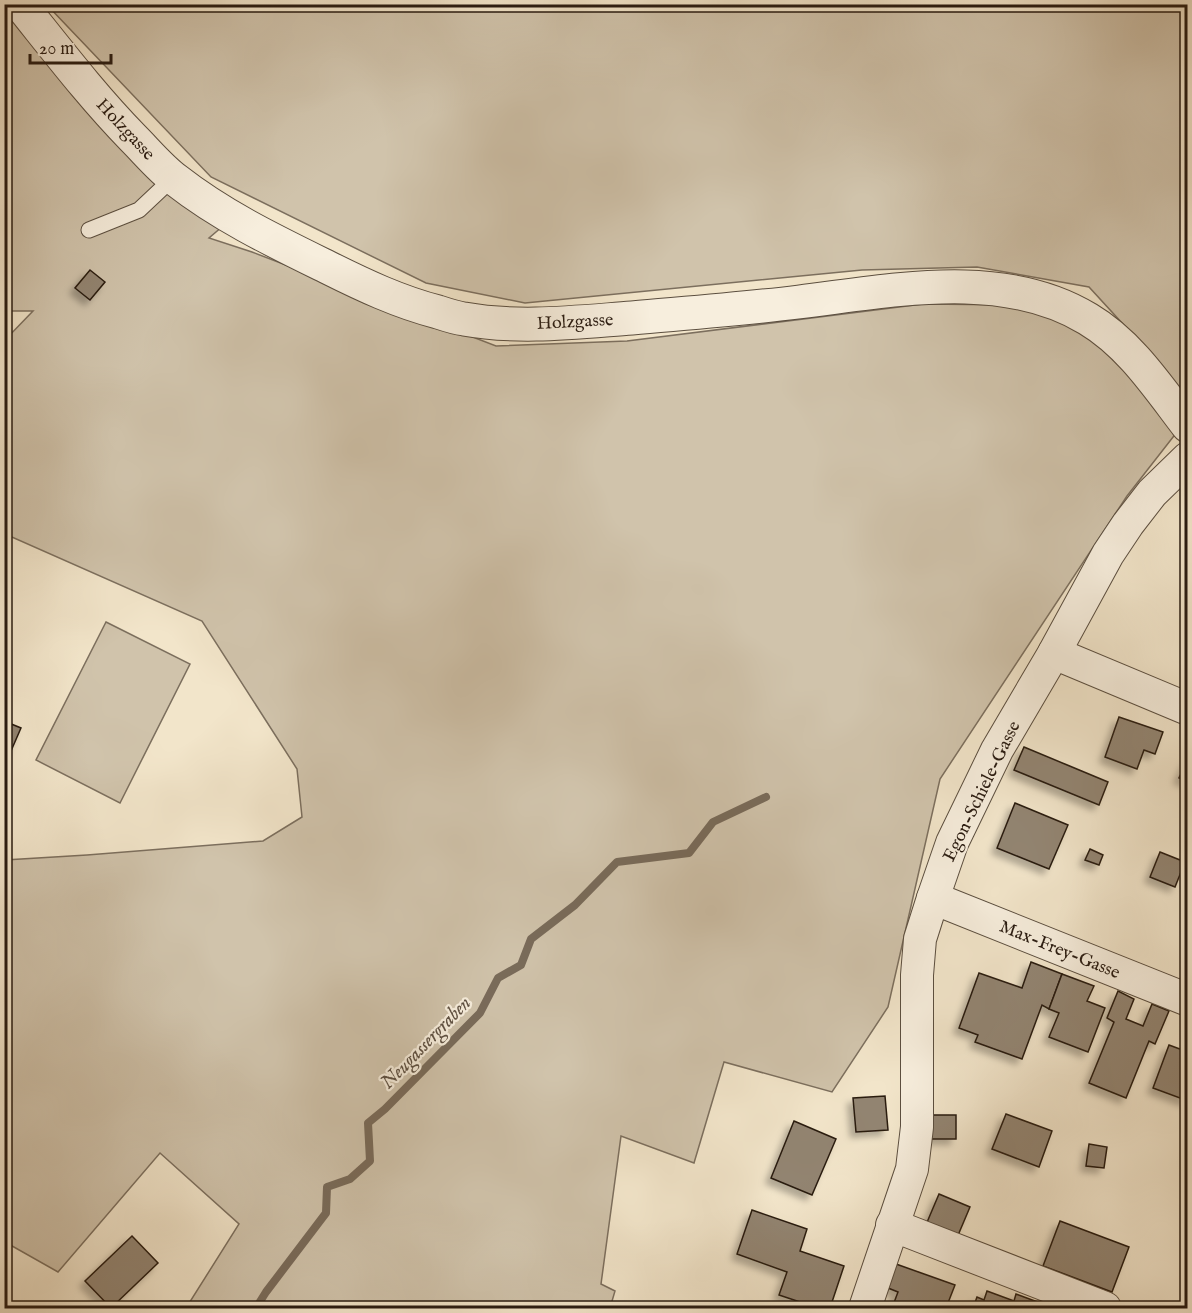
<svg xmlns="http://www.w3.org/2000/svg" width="1192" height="1313" font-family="'IM FELL English',serif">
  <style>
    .green { fill: #d0c3ab; stroke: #7c6f5e; stroke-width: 1.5 }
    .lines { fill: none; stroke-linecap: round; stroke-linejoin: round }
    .stream { stroke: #796b5a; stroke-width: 8 }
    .building { fill: #928471; stroke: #291b11; stroke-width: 1.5; filter: url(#shadow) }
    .service-casing { stroke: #5b4e3f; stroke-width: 17 }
    .minor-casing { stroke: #5b4e3f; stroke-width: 34 }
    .tertiary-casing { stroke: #5b4e3f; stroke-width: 35 }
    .service { stroke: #f7eedd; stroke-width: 15 }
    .minor { stroke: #f7eedd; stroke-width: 32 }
    .tertiary { stroke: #f7eedd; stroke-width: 33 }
    .labels { text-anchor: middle; stroke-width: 4.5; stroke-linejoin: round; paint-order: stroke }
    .street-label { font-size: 18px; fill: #291b11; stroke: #f7eedd }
    .water-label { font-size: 20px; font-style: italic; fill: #5e5042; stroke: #f7eedd }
  </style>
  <defs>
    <filter id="shadow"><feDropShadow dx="-5.5" dy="5.5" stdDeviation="3" flood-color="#0004"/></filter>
  </defs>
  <rect width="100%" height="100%" fill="#f2e5ca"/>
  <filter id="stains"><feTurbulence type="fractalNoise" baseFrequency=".00333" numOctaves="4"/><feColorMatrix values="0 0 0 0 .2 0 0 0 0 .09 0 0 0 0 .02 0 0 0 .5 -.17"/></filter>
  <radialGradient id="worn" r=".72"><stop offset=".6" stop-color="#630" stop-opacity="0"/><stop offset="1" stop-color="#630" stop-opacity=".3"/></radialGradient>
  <g class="green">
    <polygon points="4,5 223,226 209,238 252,252 496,346 627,341 923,304 1022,305 1079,328 1123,362 1177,432 1127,496 940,779 888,1007 832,1092 724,1062 694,1163 621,1136 601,1284 615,1291 610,1308 186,1308 239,1224 160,1153 58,1272 5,1242 5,860 87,855 263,841 302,817 297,769 202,621 5,534 5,340 33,311 5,311"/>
    <polygon points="47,5 1187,5 1187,401 1166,371 1089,287 977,267 862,270 525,303 426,283 211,177"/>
    <polygon points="106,622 190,664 120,803 36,760"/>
  </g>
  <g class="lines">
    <polyline class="stream" points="256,1308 266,1292 326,1213 327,1187 350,1179 370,1161 368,1123 385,1109 480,1013 498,978 521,965 531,939 575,905 617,862 689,853 713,822 766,797"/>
  </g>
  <g class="building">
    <polygon points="90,270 105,282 90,300 75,288"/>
    <polygon points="1119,717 1163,732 1155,754 1144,750 1137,769 1105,757"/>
    <polygon points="4,721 21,728 4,767"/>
    <polygon points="1024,747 1108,782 1099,805 1014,770"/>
    <polygon points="1188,759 1188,782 1179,778"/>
    <polygon points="1015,803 1068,825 1049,869 997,848"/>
    <polygon points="1090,849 1103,855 1099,865 1085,860"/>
    <polygon points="1160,852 1185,862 1175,887 1150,877"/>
    <polygon points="1031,962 1062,974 1049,1009 1042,1005 1022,1059 975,1042 978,1035 959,1028 979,973 1022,988"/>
    <polygon points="1062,974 1094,986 1087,1001 1105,1008 1088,1052 1049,1037 1059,1013 1049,1009"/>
    <polygon points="1118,991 1134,999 1126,1019 1143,1026 1152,1004 1169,1011 1155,1044 1149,1041 1126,1098 1089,1083 1114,1022 1107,1018"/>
    <polygon points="1169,1045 1188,1052 1188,1101 1153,1088"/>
    <polygon points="885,1096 888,1130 856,1132 853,1098"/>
    <polygon points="1006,1114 1052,1131 1039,1167 992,1149"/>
    <rect x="931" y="1115" width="25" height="24"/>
    <polygon points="794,1121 836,1139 812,1195 771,1178"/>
    <polygon points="1089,1144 1107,1147 1104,1168 1086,1166"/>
    <polygon points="939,1194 970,1207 956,1240 925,1227"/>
    <polygon points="752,1210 807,1229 800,1251 844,1266 830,1308 818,1308 779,1295 787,1272 737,1254"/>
    <polygon points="1060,1221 1129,1247 1112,1292 1043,1266"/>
    <polygon points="132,1236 158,1263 111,1308 85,1281"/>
    <polygon points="896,1264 955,1285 946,1308 892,1308 898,1292 888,1288"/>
    <polygon points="987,1291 1014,1301 1016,1294 1043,1304 1041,1308 973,1308 977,1297 984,1300"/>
  </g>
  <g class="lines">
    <defs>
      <polyline id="service" points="89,230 139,210 173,178"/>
      <g id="minor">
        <polyline points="1054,653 1188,709"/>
        <polyline points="933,898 1188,1000"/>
        <polyline points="892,1225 1105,1308"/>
        <polyline points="865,1308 912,1169 917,1127 917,975 920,939 933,898 952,843 997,750 1054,653 1108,554 1128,524 1152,493 1188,458"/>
      </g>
      <path id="tertiary" d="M 20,4 C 57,50 92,96 133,138 C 147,152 160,168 176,180 C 222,216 274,241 327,267 C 363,285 399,302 438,312 C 447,315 456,318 464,319 C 519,329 577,322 632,318 C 688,313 743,309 799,302 C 891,291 1003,267 1088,319 C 1130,344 1158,387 1188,426"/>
    </defs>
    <use href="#service" class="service-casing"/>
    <use href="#minor" class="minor-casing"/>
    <use href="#tertiary" class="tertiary-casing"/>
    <use href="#service" class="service"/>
    <use href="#minor" class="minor"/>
    <use href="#tertiary" class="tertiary"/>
  </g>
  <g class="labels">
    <g class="street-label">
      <text transform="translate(126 129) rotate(47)" y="6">Holzgasse</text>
      <text transform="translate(575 321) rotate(-3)" y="6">Holzgasse</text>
      <text transform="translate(981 791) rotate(-64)" y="6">Egon-Schiele-Gasse</text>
      <text transform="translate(1060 949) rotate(22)" y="6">Max-Frey-Gasse</text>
    </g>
    <g class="water-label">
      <text transform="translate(425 1042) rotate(-46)" y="7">Neugassergraben</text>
    </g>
  </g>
  <rect width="1192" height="1313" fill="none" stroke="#f2e5ca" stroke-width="24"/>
  <rect x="6" y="6" width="1180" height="1301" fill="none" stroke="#291b11" stroke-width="3"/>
  <rect x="12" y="12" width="1168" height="1289" fill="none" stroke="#291b11" stroke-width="1.5"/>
  <path d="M30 54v9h81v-9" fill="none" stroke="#291b11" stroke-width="3"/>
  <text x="39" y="54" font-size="18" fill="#291b11" stroke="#f7eedd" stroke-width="4.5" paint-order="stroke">20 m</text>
  <rect width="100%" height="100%" filter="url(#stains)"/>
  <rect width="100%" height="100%" fill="url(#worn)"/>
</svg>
